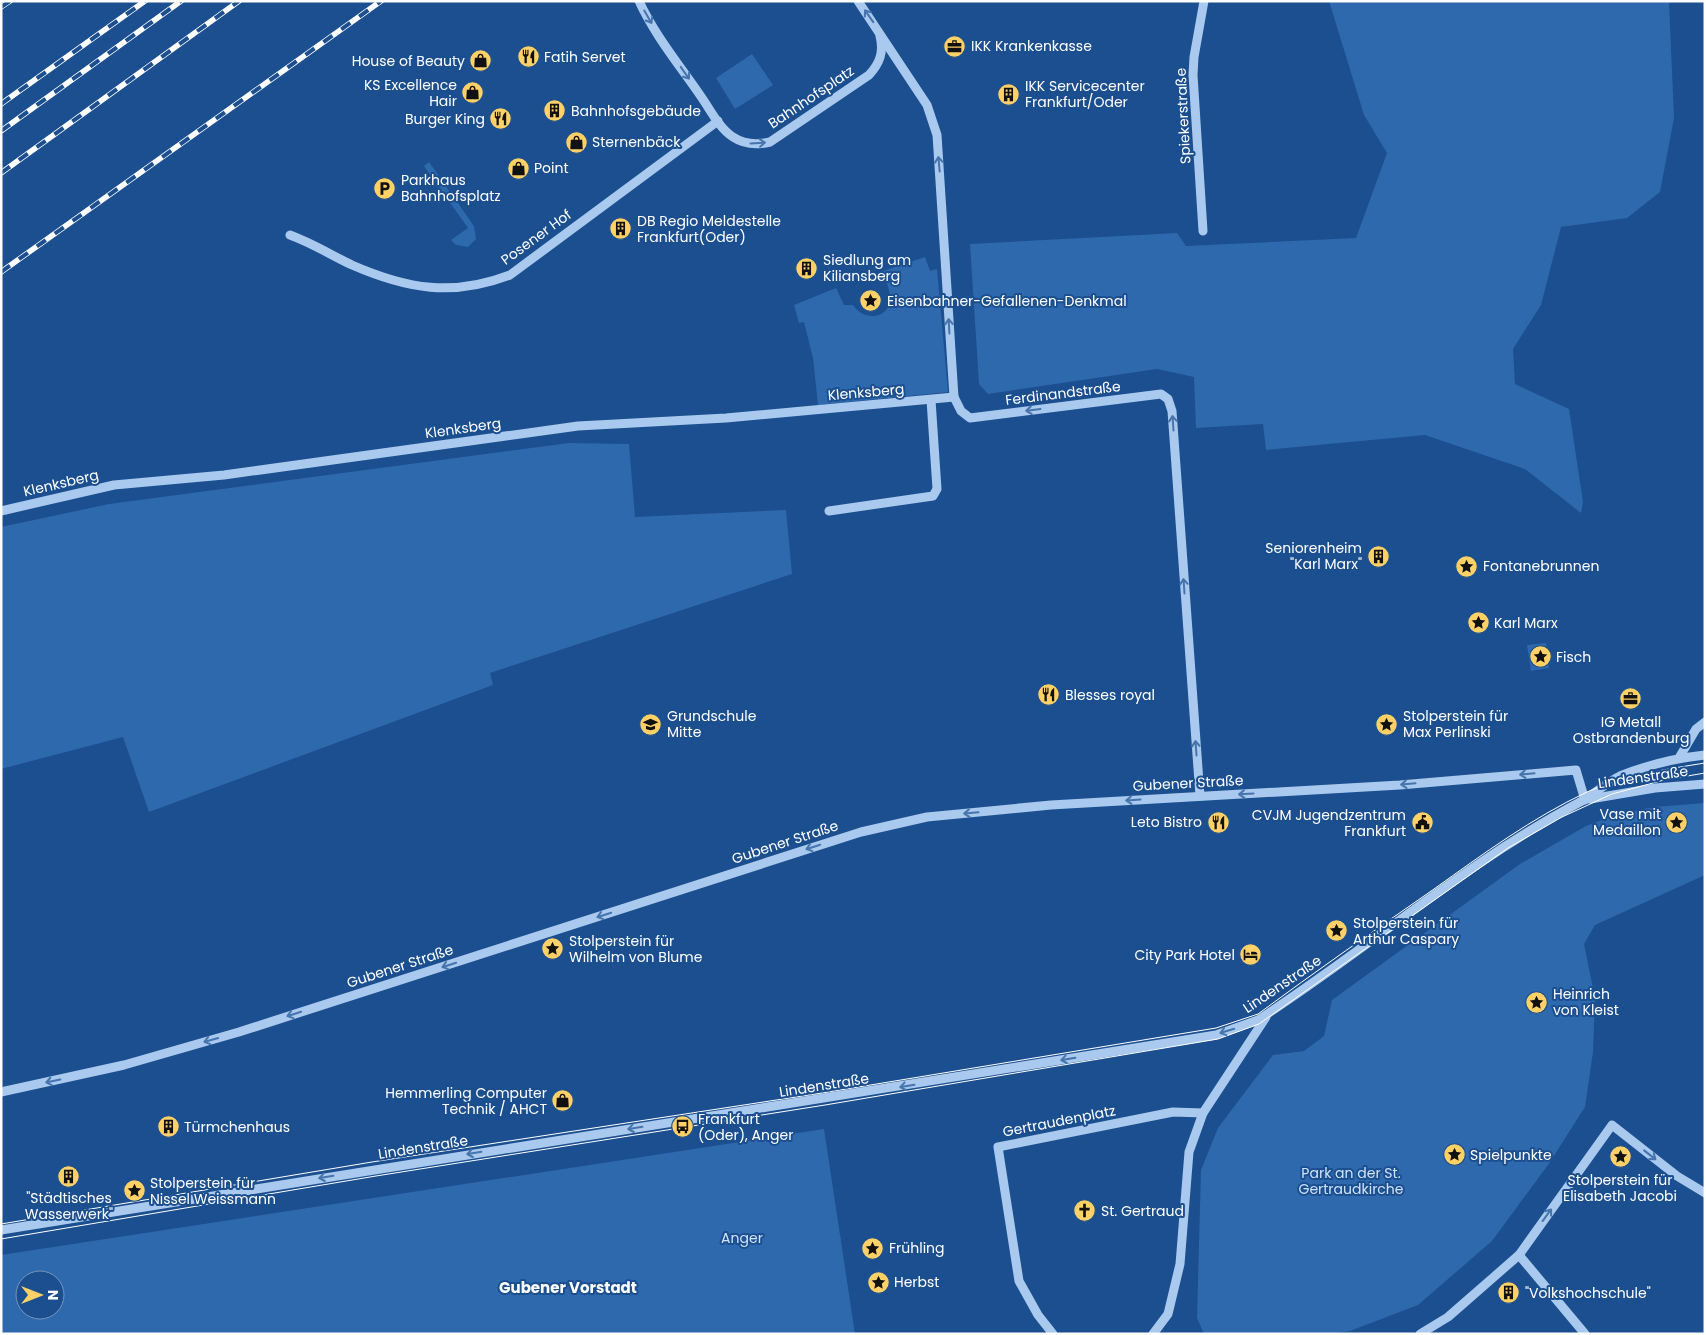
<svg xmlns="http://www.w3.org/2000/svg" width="1706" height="1335" font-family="Poppins,sans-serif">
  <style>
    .green { fill: #2e69ad; fill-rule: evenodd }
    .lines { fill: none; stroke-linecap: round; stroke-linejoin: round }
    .minor { stroke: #a9c9ee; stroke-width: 9 }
    .tram { stroke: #fff; stroke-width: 1 }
    .rail-casing { stroke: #fff; stroke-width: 5.5 }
    .rail { stroke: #1b4f8f; stroke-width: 4; stroke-dasharray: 11; stroke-linecap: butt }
    .oneway { stroke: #4674ac }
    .labels { text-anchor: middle; stroke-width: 4; stroke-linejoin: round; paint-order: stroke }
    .poi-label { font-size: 14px; fill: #fff; stroke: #1b4f8f; text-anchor: start }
    .street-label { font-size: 14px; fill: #fff; stroke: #1b4f8f }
    .park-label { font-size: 14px; fill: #cfe3fa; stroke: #1b4f8f }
    .neighbourhood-label { font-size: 15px; font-weight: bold; fill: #fff; stroke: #1b4f8f }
  </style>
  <rect width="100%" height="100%" fill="#1b4f8f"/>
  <g class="green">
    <polygon points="1329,1 1669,1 1674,118 1660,192 1627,218 1561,227 1541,305 1513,349 1515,384 1569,409 1583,502 1581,513 1525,469 1425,435 1266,450 1263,424 1196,428 1194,377 1157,369 988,394 979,384 970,244 1177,233 1186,246 1356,238 1387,153 1364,115"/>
    <polygon points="752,54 773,85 735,109 716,78"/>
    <polygon points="429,162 474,226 476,239 468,247 456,245 451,240 468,228 424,166"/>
    <path d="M 925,257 L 930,271 L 937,269 L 948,392 L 818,405 L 813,358 L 804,322 L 799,323 L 794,305 L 836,288 L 844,305 L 853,305 C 864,322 890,319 890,298 C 890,289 885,279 883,271 Z"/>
    <polygon points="569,443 629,444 635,517 786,510 792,574 490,673 493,685 149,812 123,737 1,769 1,527 109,504"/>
    <polygon points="1546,643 1549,668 1531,671 1527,645"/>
    <polygon points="1705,803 1705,875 1595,925 1584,944 1595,998 1593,1052 1585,1107 1548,1165 1492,1241 1418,1305 1350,1331 1330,1334 1204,1334 1197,1318 1201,1170 1218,1128 1273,1055 1304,1051 1324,1036 1332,1000 1520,864 1586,826 1615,815 1654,807"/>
    <path d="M 824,1129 L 855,1334 L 1,1334 L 1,1255 ZM 25,1280 L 55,1280 L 55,1310 L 25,1310 Z"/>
  </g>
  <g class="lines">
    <g class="minor">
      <path d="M 639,1 C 655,36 681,67 702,98 C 711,111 720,129 733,137 C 745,145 757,145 770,142 L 869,75 C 880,63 884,52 880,36"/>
      <polyline points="858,1 927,105 937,135 954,397 961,411 970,418 1161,394 1168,399 1172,411 1200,796"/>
      <polyline points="1203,231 1193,75 1194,57 1204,1"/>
      <path d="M 290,235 C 312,243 331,255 352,265 C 407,289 453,297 510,275 L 718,121"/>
      <polyline points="1,511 114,485 224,475 578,426 726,418 954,397"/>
      <polyline points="829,511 933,496 937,489 931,400"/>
      <polyline points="1679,758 1696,729 1705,722"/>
      <polyline points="1590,799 1655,788 1705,784"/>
      <polyline points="1,1092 124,1065 239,1032 861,832 927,817 1051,805 1400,785 1576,770 1585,800"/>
      <path d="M 1,1230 L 1216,1035 L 1258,1020 C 1368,949 1466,862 1582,801 C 1595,794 1607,782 1620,776 C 1647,765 1677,758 1705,755"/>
      <polyline points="1519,1255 1585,1334"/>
      <polyline points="1053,1334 1038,1315 1019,1281 998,1147 1173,1112 1203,1113"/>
      <polyline points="1153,1334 1168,1314 1180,1264 1189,1152 1203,1113 1266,1017"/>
      <polyline points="1420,1334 1448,1317 1519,1255 1612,1125 1677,1176 1705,1193"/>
    </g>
    <g class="tram">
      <path d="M 1,1224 L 372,1162 L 822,1093 L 1216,1028 L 1258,1014 C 1316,971 1375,930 1434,889 C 1483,854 1532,818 1587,792 C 1622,776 1667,769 1705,763"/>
      <polyline points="1,1239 376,1176 825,1105 1218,1039 1259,1024 1508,848 1562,817 1612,794 1664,780 1705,773"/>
    </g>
    <defs>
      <g id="rail">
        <polyline points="1,7 10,1"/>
        <polyline points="1,104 145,1"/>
        <polyline points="1,131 181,1"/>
        <polyline points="1,173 239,1"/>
        <polyline points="1,272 381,1"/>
      </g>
    </defs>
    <use href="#rail" class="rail-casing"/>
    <use href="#rail" class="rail"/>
  </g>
  <defs><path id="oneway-shaft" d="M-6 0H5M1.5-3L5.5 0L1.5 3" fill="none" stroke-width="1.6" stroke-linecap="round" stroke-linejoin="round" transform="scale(1.25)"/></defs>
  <g class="oneway">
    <use href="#oneway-shaft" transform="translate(869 16) rotate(-125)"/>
    <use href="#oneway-shaft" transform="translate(648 17) rotate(60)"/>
    <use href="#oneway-shaft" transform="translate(685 73) rotate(55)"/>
    <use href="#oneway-shaft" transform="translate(758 143) rotate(-3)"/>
    <use href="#oneway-shaft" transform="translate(939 164) rotate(-95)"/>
    <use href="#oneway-shaft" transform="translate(949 326) rotate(-93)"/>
    <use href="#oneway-shaft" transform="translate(1033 410) rotate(173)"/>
    <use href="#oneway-shaft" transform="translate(1173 423) rotate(-94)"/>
    <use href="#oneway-shaft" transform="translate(1184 586) rotate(-94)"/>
    <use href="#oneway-shaft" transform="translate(1196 748) rotate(-94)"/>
    <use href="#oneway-shaft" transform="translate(1527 774) rotate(175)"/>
    <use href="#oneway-shaft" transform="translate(1408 784) rotate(175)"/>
    <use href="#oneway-shaft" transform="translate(1246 794) rotate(177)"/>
    <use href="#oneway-shaft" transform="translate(1133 800) rotate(176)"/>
    <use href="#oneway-shaft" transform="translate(971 813) rotate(175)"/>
    <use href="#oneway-shaft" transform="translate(813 847) rotate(162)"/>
    <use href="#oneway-shaft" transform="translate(604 915) rotate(162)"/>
    <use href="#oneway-shaft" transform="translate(449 965) rotate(162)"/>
    <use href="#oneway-shaft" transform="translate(294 1014) rotate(162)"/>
    <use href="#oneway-shaft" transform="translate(1227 1031) rotate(163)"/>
    <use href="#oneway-shaft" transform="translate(211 1040) rotate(164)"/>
    <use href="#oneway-shaft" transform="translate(1068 1059) rotate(171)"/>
    <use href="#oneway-shaft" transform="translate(53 1081) rotate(168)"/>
    <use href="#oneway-shaft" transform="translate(907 1086) rotate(171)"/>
    <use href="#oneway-shaft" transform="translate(635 1128) rotate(171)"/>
    <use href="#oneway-shaft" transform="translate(474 1153) rotate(171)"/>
    <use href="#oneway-shaft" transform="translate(1650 1155) rotate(38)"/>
    <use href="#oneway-shaft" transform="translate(326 1177) rotate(171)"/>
    <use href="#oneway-shaft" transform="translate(1547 1215) rotate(-54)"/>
  </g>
  <defs>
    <symbol id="office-disc" viewBox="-11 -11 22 22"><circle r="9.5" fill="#ffd166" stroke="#1b4f8f"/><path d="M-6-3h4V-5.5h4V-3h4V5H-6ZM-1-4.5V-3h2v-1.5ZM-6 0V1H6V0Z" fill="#111"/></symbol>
    <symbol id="restaurant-disc" viewBox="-11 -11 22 22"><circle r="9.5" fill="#ffd166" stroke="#1b4f8f"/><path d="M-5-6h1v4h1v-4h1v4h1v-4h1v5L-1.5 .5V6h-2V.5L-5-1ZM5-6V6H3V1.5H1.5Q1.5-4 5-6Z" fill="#111"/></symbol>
    <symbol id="shop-disc" viewBox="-11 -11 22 22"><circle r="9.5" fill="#ffd166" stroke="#1b4f8f"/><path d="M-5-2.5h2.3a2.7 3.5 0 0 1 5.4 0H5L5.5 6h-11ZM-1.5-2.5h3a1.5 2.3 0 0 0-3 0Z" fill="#111"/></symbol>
    <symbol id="building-disc" viewBox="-11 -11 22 22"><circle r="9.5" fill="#ffd166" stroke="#1b4f8f"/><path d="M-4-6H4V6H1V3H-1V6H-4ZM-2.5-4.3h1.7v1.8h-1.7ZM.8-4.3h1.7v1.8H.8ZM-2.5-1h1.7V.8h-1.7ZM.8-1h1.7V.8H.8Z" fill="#111"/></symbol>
    <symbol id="parking-disc" viewBox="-11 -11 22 22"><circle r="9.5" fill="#ffd166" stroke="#1b4f8f"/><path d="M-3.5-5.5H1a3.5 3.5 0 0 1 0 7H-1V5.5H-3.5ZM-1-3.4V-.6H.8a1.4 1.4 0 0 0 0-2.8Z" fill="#111"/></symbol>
    <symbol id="sight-disc" viewBox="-11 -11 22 22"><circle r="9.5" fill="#ffd166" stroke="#1b4f8f"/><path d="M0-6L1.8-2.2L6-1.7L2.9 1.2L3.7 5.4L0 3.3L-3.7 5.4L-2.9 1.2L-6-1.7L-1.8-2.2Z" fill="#111"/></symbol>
    <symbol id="school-disc" viewBox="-11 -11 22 22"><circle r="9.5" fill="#ffd166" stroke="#1b4f8f"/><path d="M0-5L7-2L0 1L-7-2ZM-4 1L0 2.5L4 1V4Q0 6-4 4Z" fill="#111"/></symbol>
    <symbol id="civic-disc" viewBox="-11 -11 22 22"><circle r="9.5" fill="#ffd166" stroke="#1b4f8f"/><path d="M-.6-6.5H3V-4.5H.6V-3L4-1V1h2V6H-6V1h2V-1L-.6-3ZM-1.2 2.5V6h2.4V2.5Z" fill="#111"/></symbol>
    <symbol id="hotel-disc" viewBox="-11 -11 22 22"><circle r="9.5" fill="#ffd166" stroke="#1b4f8f"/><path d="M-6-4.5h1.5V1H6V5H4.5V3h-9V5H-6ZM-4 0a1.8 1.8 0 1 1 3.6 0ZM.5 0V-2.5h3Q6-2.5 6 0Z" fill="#111"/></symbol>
    <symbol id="bus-disc" viewBox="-11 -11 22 22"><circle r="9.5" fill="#ffd166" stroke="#1b4f8f"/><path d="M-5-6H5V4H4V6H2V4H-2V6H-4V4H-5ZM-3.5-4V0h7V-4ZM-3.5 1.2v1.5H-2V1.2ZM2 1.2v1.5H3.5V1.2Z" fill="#111"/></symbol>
    <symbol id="church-disc" viewBox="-11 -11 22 22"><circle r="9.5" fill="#ffd166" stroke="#1b4f8f"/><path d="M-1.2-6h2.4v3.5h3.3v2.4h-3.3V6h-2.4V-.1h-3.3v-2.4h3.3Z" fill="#111"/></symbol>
  </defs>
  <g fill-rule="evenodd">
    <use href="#office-disc" x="942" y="34" width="25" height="25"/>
    <use href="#restaurant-disc" x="516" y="44" width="25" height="25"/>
    <use href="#shop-disc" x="468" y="48" width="25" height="25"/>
    <use href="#shop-disc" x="460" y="80" width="25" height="25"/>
    <use href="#building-disc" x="996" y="82" width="25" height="25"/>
    <use href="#building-disc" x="542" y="98" width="25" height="25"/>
    <use href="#restaurant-disc" x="488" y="106" width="25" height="25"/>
    <use href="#shop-disc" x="564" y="130" width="25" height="25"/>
    <use href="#shop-disc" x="506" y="156" width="25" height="25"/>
    <use href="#parking-disc" x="372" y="176" width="25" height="25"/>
    <use href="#building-disc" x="608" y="216" width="25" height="25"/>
    <use href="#building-disc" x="794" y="256" width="25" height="25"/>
    <use href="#sight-disc" x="858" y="288" width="25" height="25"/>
    <use href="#building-disc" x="1366" y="544" width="25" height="25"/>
    <use href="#sight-disc" x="1454" y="554" width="25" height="25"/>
    <use href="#sight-disc" x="1466" y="610" width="25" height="25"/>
    <use href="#sight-disc" x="1528" y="644" width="25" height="25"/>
    <use href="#restaurant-disc" x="1036" y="682" width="25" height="25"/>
    <use href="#office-disc" x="1618" y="686" width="25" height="25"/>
    <use href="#school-disc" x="638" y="712" width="25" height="25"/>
    <use href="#sight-disc" x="1374" y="712" width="25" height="25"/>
    <use href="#restaurant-disc" x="1206" y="810" width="25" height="25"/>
    <use href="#sight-disc" x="1664" y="810" width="25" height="25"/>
    <use href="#civic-disc" x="1410" y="810" width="25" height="25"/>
    <use href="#sight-disc" x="1324" y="918" width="25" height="25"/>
    <use href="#sight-disc" x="540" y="936" width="25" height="25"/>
    <use href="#hotel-disc" x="1238" y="942" width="25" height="25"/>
    <use href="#sight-disc" x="1524" y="990" width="25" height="25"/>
    <use href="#shop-disc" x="550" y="1088" width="25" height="25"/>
    <use href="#building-disc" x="156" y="1114" width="25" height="25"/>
    <use href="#bus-disc" x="670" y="1114" width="25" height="25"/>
    <use href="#sight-disc" x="1442" y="1142" width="25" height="25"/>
    <use href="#sight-disc" x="1608" y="1144" width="25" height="25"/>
    <use href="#building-disc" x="56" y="1164" width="25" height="25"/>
    <use href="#sight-disc" x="122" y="1178" width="25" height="25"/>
    <use href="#church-disc" x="1072" y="1198" width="25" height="25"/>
    <use href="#sight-disc" x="860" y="1236" width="25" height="25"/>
    <use href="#sight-disc" x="866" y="1270" width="25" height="25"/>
    <use href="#building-disc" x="1496" y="1280" width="25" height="25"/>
  </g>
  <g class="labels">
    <g class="poi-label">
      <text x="971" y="51">IKK Krankenkasse</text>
      <text x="544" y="62">Fatih Servet</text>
      <text x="465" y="66" text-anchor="end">House of Beauty</text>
      <text x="457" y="90" text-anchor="end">KS Excellence<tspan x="457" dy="16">Hair</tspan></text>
      <text x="1025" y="91">IKK Servicecenter<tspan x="1025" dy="16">Frankfurt/Oder</tspan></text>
      <text x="571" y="116">Bahnhofsgebäude</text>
      <text x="485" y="124" text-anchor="end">Burger King</text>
      <text x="592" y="147">Sternenbäck</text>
      <text x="534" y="173">Point</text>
      <text x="401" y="185">Parkhaus<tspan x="401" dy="16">Bahnhofsplatz</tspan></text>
      <text x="637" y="226">DB Regio Meldestelle<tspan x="637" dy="16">Frankfurt(Oder)</tspan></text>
      <text x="823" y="265">Siedlung am<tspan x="823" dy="16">Kiliansberg</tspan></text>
      <text x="887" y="306">Eisenbahner-Gefallenen-Denkmal</text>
      <text x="1362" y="553" text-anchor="end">Seniorenheim<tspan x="1362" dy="16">"Karl Marx"</tspan></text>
      <text x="1483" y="571">Fontanebrunnen</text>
      <text x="1494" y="628">Karl Marx</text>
      <text x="1556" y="662">Fisch</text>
      <text x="1065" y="700">Blesses royal</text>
      <text x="667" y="721">Grundschule<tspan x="667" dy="16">Mitte</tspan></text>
      <text x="1403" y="721">Stolperstein für<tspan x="1403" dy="16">Max Perlinski</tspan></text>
      <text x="1631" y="727" text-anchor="middle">IG Metall<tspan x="1631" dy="16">Ostbrandenburg</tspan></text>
      <text x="1661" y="819" text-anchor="end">Vase mit<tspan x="1661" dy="16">Medaillon</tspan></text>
      <text x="1406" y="820" text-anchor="end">CVJM Jugendzentrum<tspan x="1406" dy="16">Frankfurt</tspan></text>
      <text x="1202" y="827" text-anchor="end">Leto Bistro</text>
      <text x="1353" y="928">Stolperstein für<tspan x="1353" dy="16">Arthur Caspary</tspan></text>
      <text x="569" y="946">Stolperstein für<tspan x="569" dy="16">Wilhelm von Blume</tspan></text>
      <text x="1235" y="960" text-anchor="end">City Park Hotel</text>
      <text x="1553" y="999">Heinrich<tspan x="1553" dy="16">von Kleist</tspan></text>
      <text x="547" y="1098" text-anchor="end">Hemmerling Computer<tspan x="547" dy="16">Technik / AHCT</tspan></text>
      <text x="698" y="1124">Frankfurt<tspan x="698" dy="16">(Oder), Anger</tspan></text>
      <text x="184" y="1132">Türmchenhaus</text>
      <text x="1470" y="1160">Spielpunkte</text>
      <text x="1620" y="1185" text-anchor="middle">Stolperstein für<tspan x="1620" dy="16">Elisabeth Jacobi</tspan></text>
      <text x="150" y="1188">Stolperstein für<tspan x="150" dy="16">Nissel Weissmann</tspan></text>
      <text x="69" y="1203" text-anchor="middle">"Städtisches<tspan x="69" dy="16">Wasserwerk"</tspan></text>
      <text x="1101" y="1216">St. Gertraud</text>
      <text x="889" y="1253">Frühling</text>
      <text x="894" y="1287">Herbst</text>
      <text x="1525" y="1298">"Volkshochschule"</text>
    </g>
    <g class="street-label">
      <text transform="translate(811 97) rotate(-34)" y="5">Bahnhofsplatz</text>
      <text transform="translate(1183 116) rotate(-93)" y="5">Spiekerstraße</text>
      <text transform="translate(536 237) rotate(-36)" y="5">Posener Hof</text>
      <text transform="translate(866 392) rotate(-5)" y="5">Klenksberg</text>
      <text transform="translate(1063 393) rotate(-7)" y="5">Ferdinandstraße</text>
      <text transform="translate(463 428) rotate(-8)" y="5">Klenksberg</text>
      <text transform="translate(61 483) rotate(-13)" y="5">Klenksberg</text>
      <text transform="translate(1643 777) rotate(-8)" y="5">Lindenstraße</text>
      <text transform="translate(1188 783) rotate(-3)" y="5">Gubener Straße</text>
      <text transform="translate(785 842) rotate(-18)" y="5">Gubener Straße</text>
      <text transform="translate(400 966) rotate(-18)" y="5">Gubener Straße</text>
      <text transform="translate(1282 984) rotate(-34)" y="5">Lindenstraße</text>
      <text transform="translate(824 1085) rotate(-9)" y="5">Lindenstraße</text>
      <text transform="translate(1059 1121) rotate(-11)" y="5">Gertraudenplatz</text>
      <text transform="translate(423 1147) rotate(-9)" y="5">Lindenstraße</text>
    </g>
    <g class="park-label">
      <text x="1351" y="1178">Park an der St.<tspan x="1351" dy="16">Gertraudkirche</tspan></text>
      <text x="742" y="1243">Anger</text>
    </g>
    <g class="neighbourhood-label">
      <text x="568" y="1293">Gubener Vorstadt</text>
    </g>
  </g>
  <rect width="1706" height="1335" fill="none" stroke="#ffffff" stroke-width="5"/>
  <g transform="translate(40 1295) rotate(90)"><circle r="24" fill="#1b4f8f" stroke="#7695bc"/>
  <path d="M0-4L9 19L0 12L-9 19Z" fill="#ffd166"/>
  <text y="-8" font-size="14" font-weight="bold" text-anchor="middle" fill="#ffffff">N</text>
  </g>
</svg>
